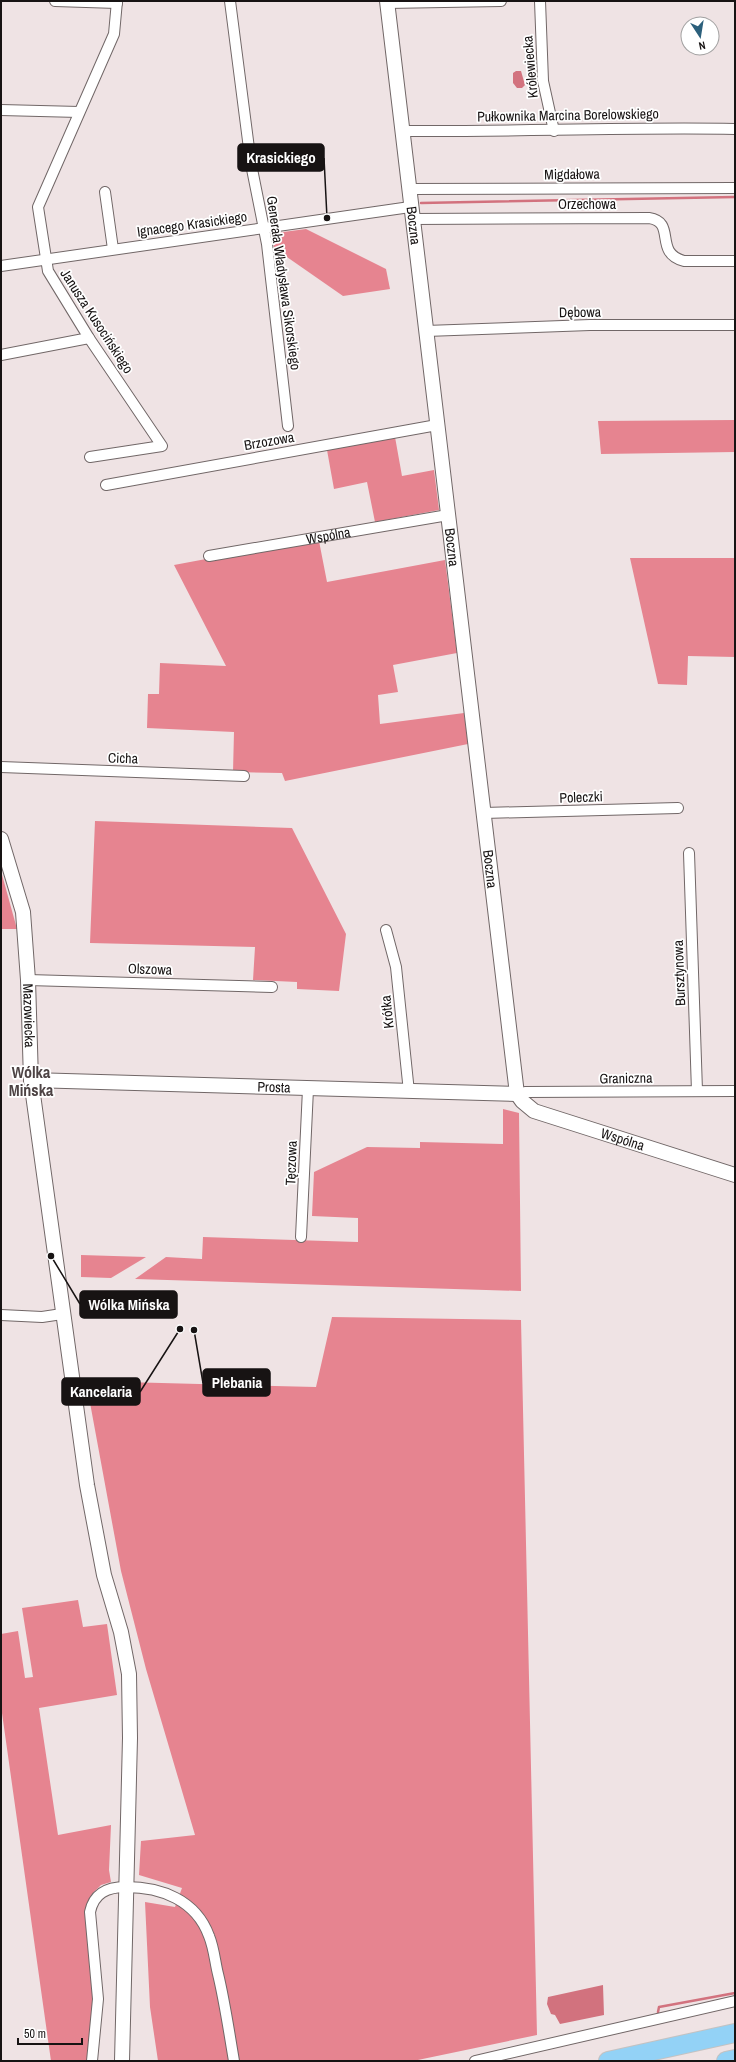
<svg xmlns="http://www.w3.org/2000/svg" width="736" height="2062" font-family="'Archivo Narrow',sans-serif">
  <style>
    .forest { fill: #e68490 }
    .water { fill: #d2727e }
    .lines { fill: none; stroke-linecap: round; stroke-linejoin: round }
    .stream { stroke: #d2727e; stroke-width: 2.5 }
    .street-casing { stroke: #716767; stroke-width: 12 }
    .secondary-casing { stroke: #716767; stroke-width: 16 }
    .highway-casing { stroke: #c3c2c2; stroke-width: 20 }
    .street { stroke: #fff; stroke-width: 10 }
    .secondary { stroke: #fff; stroke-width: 14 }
    .highway { stroke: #93d2f6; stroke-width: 18 }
    .labels { text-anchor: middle; stroke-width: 3.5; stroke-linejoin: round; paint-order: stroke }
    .street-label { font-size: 14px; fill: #171313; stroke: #fff }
    .quarter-label { font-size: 16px; font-weight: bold; fill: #4d4344; stroke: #fff }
    .leader { fill: none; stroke: #171313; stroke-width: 1.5 }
    .callout-dot { fill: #171313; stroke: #fff; stroke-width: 1.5 }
    .callout { fill: #171313; stroke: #171313; stroke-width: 1.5 }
    .callout-label { font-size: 15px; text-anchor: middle; font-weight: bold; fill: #fff }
  </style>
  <rect width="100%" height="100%" fill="#efe3e4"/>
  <g class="forest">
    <polygon points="306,229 386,269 390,289 343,296 274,248 273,237 276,233"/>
    <polygon points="735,420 735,452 601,454 598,421"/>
    <polygon points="395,437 402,476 434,470 439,510 375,522 367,482 334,489 327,450"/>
    <polygon points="319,541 327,582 445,560 457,653 393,665 398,692 378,695 380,724 464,713 468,744 285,781 282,773 233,772 234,732 147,728 148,694 159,694 160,663 226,666 174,565 206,559 207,561"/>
    <polygon points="630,558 735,558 735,657 688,656 687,685 658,684"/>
    <polygon points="95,821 292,828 346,934 339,991 297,989 297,982 253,980 255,947 90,943"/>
    <polygon points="1,871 17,929 1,929"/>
    <polygon points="503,1109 519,1113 521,1291 135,1279 166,1257 202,1259 203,1237 358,1242 358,1218 312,1216 314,1172 367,1147 420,1148 420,1142 503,1144"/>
    <polygon points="81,1255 146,1257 111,1278 81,1277"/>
    <polygon points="332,1317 521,1320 537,2035 413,2061 158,2061 150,2007 145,1902 175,1907 182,1888 139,1875 141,1841 195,1835 146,1669 121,1571 86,1381 316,1387"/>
    <polygon points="78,1600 83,1627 107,1624 117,1695 39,1708 58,1835 111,1825 109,1870 111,1882 101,1885 92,1894 86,1908 96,2002 89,2061 51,2061 1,1706 1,1634 18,1631 25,1678 33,1677 22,1608"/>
  </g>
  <g class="water">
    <polygon points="516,71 521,71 525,85 522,88 517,88 513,83 513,73"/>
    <polygon points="603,1985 604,2015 560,2024 555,2015 551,2014 547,2004 548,1997"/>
  </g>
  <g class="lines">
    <g class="stream">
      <polyline points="421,203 735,197"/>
      <polyline points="658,2012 659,2007 735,1993"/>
    </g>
    <defs>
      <g id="street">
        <polyline points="55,1 117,3"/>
        <polyline points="230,1 251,164 267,244 288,426"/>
        <polyline points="540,1 543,81 554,131"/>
        <polyline points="387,3 501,1"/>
        <polyline points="1,110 79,112"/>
        <path d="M 402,131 C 513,132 624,127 735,129"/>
        <polyline points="408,189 735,188"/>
        <polyline points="105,192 113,249"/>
        <path d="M 412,219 L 649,218 C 677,222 653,253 684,261 L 735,261"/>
        <polyline points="1,266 410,207"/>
        <polyline points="426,331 590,325 735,325"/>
        <polyline points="1,355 89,338"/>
        <polyline points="90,457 162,446 89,338 48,271 38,207 114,34 117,1"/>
        <polyline points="106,485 437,425"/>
        <path id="s1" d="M 209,556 L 448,515"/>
        <polyline points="1,767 244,776"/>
        <polyline points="484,813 678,808"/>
        <polyline points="689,853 697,1091"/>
        <polyline points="386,930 396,967 409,1092"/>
        <polyline points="28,980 272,987"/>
        <polyline points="517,1094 525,1092 735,1091"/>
        <polyline points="301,1237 308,1089"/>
        <polyline points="1,1315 42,1317 62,1314"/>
        <path d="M 92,2061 L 98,1999 L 90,1912 C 94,1893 107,1887 126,1887 C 161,1887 196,1900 209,1936 C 214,1948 215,1962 218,1974 C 225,2003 229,2032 234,2061"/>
        <polyline points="475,2061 735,2001"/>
      </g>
      <g id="secondary">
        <path id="s2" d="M 387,1 L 517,1094 L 522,1101 L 534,1111 L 735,1175"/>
        <path id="s3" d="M 1,839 L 23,912 L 28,980 L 31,1080 L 87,1485 L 104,1575 L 121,1632 L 129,1674 L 130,1738 L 122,2061"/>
        <path id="s4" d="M 31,1080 L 517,1094"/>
      </g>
      <g id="highway">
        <polyline points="608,2061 735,2033"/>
        <polyline points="726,2061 735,2059"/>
      </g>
    </defs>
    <use href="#street" class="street-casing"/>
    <use href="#secondary" class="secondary-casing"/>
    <use href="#highway" class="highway-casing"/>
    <use href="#street" class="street"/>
    <use href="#secondary" class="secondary"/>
    <use href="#highway" class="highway"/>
  </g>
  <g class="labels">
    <g class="street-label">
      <text transform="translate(530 67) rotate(-95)" y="5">Królewiecka</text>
      <text transform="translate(568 115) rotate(-1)" y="5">Pułkownika Marcina Borelowskiego</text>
      <text transform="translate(572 174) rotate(-1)" y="5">Migdałowa</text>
      <text x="587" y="209">Orzechowa</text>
      <text transform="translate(192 224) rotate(-8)" y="5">Ignacego Krasickiego</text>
      <text dy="5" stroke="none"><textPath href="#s2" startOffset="226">Boczna</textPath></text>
      <text transform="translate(284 283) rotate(82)" y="5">Generała Władysława Sikorskiego</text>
      <text transform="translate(580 312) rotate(-1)" y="5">Dębowa</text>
      <text transform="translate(97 321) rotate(57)" y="5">Janusza Kusocińskiego</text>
      <text transform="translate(269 441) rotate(-10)" y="5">Brzozowa</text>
      <text dy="5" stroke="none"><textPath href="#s1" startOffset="121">Wspólna</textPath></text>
      <text dy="5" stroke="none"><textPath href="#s2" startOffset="550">Boczna</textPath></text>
      <text transform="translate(123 758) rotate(2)" y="5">Cicha</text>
      <text transform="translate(581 797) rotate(-2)" y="5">Poleczki</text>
      <text dy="5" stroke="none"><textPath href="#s2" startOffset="874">Boczna</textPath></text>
      <text transform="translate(150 969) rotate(2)" y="5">Olszowa</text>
      <text transform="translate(679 973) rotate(-92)" y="5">Bursztynowa</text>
      <text transform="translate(387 1012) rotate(-96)" y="5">Krótka</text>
      <text dy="5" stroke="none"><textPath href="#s3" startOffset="180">Mazowiecka</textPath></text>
      <text transform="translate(626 1078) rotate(-1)" y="5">Graniczna</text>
      <text dy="5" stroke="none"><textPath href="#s4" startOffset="243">Prosta</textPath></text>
      <text dy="5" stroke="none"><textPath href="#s2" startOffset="1218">Wspólna</textPath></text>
      <text transform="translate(291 1163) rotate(-88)" y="5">Tęczowa</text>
    </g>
    <g class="quarter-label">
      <text x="31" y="1078">Wólka<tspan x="31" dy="18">Mińska</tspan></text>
    </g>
  </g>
  <path class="leader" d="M327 218L324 158M51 1256L80 1304M194 1330L203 1383M180 1329L140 1392"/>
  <g class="callout-dot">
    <circle cx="327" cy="218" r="4"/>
    <circle cx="51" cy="1256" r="4"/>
    <circle cx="194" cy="1330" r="4"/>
    <circle cx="180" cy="1329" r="4"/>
  </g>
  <g class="callout">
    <rect x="238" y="144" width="86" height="27" rx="4"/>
    <rect x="80" y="1291" width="97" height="27" rx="4"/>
    <rect x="203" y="1369" width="67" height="27" rx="4"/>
    <rect x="62" y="1378" width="78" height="27" rx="4"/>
  </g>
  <g class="callout-label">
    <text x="281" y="163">Krasickiego</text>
    <text x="129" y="1310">Wólka Mińska</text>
    <text x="237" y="1388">Plebania</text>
    <text x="101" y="1397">Kancelaria</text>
  </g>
  <rect width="736" height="2062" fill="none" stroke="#171313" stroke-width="4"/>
  <g transform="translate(700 36) rotate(168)"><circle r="19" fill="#ffffff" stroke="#a2a1a1"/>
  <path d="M0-3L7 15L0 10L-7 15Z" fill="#2c607c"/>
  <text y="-6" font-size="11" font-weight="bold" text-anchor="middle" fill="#171313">N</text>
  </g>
  <path d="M18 2038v6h64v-6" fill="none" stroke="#171313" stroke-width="2"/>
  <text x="24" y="2038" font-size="12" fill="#171313" stroke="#ffffff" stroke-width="3" paint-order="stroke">50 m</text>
</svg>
